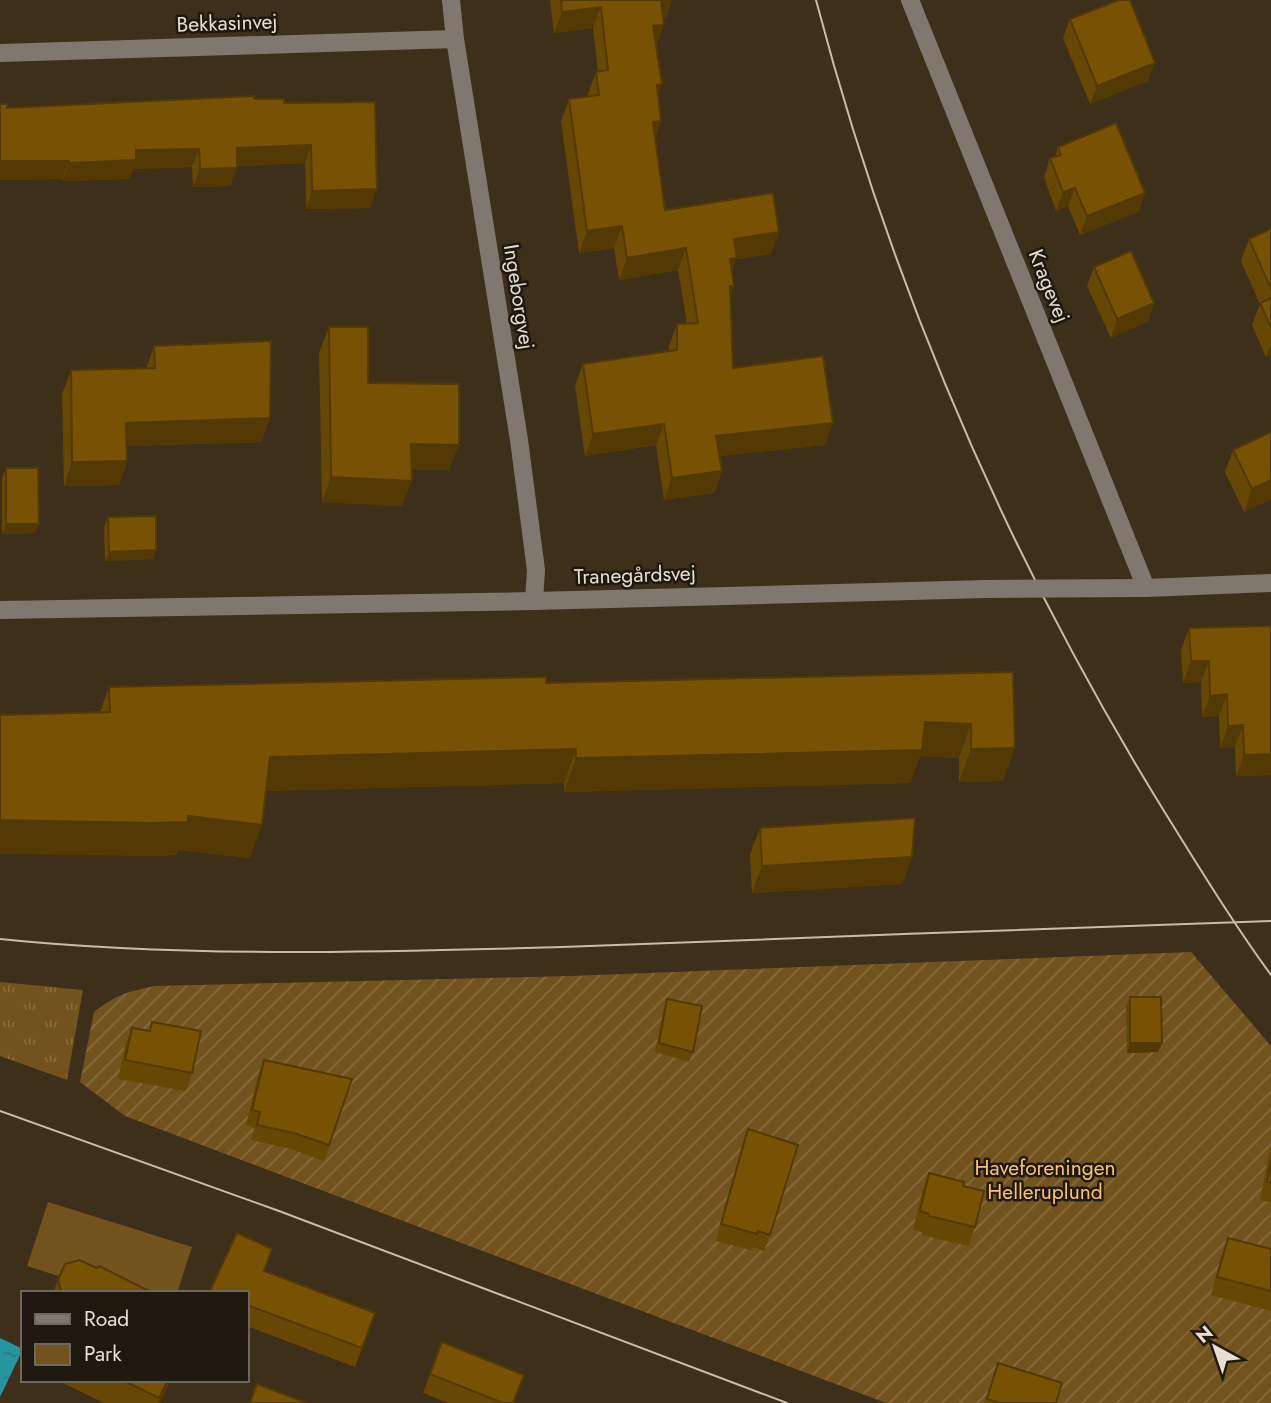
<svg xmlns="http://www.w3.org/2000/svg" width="1271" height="1403" font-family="Jost,sans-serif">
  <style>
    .grass { fill: url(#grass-tufts) }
    .park { fill: #73531d }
    .garden { fill: url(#garden-furrows) }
    .water { fill: url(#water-ripples) }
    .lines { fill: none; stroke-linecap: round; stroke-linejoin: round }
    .minor { stroke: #80786e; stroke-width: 18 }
    .tram { stroke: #c6bdaf; stroke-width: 2 }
    .minor-bridge { stroke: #80786e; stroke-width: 18 }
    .wall { fill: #664704 }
    .shaded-wall { fill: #533904 }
    .building { fill: #775205; stroke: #533904; stroke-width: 2 }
    .labels { text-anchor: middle; stroke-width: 5; stroke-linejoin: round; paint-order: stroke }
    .street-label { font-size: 21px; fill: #e6ded1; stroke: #1f180f }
    .park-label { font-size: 21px; fill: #fcc36a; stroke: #1f180f }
  </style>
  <defs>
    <pattern id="grass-tufts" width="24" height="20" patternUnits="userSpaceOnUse" patternTransform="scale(1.75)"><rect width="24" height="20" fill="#73531d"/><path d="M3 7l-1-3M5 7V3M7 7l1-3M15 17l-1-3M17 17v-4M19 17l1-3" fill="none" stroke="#876b3d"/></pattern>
    <pattern id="garden-furrows" width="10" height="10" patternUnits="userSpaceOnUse" patternTransform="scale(1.75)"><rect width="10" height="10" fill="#73531d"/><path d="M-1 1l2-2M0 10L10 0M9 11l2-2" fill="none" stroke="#876b3d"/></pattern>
    <pattern id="water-ripples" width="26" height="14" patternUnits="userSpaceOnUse" patternTransform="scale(1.75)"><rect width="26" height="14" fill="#2695a0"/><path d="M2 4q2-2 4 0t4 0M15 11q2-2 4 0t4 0" fill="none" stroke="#2f7c83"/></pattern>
  </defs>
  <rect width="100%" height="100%" fill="#3d2f1a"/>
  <polygon class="grass" points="0,982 83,990 67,1080 0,1056"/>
  <polygon class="park" points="48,1202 192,1247 177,1293 112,1293 27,1266"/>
  <path class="garden" d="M 1191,952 L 1271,1046 L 1271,1403 L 886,1403 L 125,1116 L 80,1082 L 94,1012 C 117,994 127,992 155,986 L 570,976 Z"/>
  <polygon class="water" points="0,1338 23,1349 0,1397"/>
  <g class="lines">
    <g class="minor">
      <polyline points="451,0 455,39 519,440 536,570 534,601"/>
      <polyline points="910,0 1146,588 1271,583"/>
      <polyline points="0,53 455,39"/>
      <polyline points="0,610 534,601 986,589"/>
    </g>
    <g class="tram">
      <path d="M 816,0 C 891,286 1009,560 1164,811 C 1199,867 1233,923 1271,975"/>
      <path d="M 0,939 C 185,958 376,952 562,947 C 798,939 1035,928 1271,921"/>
      <polyline points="0,1111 279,1211 787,1403"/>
    </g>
    <polyline class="minor-bridge" points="986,589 1146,588"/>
  </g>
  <g class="wall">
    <polygon points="550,0 672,0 666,18 663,18 656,47 658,94 655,138 665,210 771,254 736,259 732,271 730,297 733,368 825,445 719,456 722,471 714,493 664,500 656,445 585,456 575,386 583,364 669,352 669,346 677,324 687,324 678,270 619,280 614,248 579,253 561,121 569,99 588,97 588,94 596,72 598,72 593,28 554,33"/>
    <polygon points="1070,19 1148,81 1090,104 1063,38"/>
    <polygon points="254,99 284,103 370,208 306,209 305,163 237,166 230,186 193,187 192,167 133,169 129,179 62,181 62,179 0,180 0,104 7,108"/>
    <polygon points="1058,147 1145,193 1138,212 1080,235 1068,206 1056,211 1044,177 1050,158 1055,157"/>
    <polygon points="1271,229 1271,355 1266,357 1252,325 1260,304 1241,261 1249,239"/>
    <polygon points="1094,267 1154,303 1148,321 1111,338 1087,286"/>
    <polygon points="329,327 368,383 449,470 411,470 402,506 322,502 319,353"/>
    <polygon points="154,346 270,418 261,442 127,446 127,461 119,485 64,486 62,394 71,370 146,369"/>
    <polygon points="1233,450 1271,499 1244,512 1225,472"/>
    <polygon points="6,468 35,533 2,534 2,478"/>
    <polygon points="108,517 156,550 153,559 105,561 104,527"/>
    <polygon points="1271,626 1271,775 1236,776 1235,747 1220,748 1219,716 1202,717 1201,682 1183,683 1181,650 1189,628"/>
    <polygon points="1013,672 1003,781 959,782 959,758 920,756 910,783 564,792 564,783 266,791 250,858 178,850 176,855 139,856 100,712 109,687 546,683"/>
    <polygon points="760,828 912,857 902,884 752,893 750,854"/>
    <polygon points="1130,997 1162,1043 1158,1052 1127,1053 1126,1007"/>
    <polygon points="667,999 693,1052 689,1062 655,1052 664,1008"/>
    <polygon points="152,1022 192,1073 186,1091 118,1079 125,1046 132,1028 149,1031"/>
    <polygon points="264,1060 352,1079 324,1161 288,1148 251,1140 254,1128 246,1125 258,1075"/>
    <polygon points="748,1129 770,1235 764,1251 752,1247 751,1250 716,1241 742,1145"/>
    <polygon points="1271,1144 1271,1202 1260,1200"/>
    <polygon points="929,1173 963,1186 975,1227 968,1246 922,1235 922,1232 913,1230 922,1192"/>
    <polygon points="237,1233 264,1271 375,1313 355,1367 247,1326 247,1293 209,1293"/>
    <polygon points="1228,1238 1271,1249 1271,1311 1211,1295 1221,1257"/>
    <polygon points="58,1280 153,1293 53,1293"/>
    <polygon points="998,1363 1056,1403 984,1403"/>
    <polygon points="430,1374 524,1375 513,1403 448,1403 423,1393"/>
    <polygon points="57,1380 171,1380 160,1403 104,1403"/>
  </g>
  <g class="shaded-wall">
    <polygon points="660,0 672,0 666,18 652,20"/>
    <polygon points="601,7 593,28 554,33 562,12"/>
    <polygon points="664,25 656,47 653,26"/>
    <polygon points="1155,63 1148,81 1090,104 1097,86"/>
    <polygon points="662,84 654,106 657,85"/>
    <polygon points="661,121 654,143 653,122"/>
    <polygon points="311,145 305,163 230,166 237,148"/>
    <polygon points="199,149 192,167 133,169 129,179 62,181 69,163 136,150"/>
    <polygon points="0,161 69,161 62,179 0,180"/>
    <polygon points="237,168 230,186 193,187 200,169"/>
    <polygon points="1075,188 1068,206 1056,211 1063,192"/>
    <polygon points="377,189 370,208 306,209 312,191"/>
    <polygon points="1145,193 1138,212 1080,235 1087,216"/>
    <polygon points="622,226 614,248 579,253 587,231"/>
    <polygon points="779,232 771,254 736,259 729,279 722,280 734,239"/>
    <polygon points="686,248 678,270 619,280 627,258"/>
    <polygon points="730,286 734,286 727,307"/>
    <polygon points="1154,303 1148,321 1111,338 1117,319"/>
    <polygon points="1271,344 1271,355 1266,357"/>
    <polygon points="270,418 261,442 118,446 126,423"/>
    <polygon points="833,423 825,445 708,457 716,436"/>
    <polygon points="664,424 656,445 585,456 593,434"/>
    <polygon points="411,444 459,445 449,470 402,470"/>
    <polygon points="127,461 119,485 64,486 72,462"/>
    <polygon points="722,471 714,493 664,500 672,478"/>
    <polygon points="331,477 412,481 402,506 322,502"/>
    <polygon points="1271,480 1271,499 1244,512 1252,489"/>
    <polygon points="6,524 39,524 35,533 2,534"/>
    <polygon points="156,550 153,559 105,561 109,552"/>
    <polygon points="1191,661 1209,661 1201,682 1183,683"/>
    <polygon points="1227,694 1219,716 1202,717 1210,696"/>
    <polygon points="925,722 971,724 959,758 920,756 910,783 564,792 576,758"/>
    <polygon points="1243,725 1235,747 1220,748 1228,726"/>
    <polygon points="1015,748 1003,781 959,782 971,749"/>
    <polygon points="576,749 564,783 258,791 270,757"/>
    <polygon points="1271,754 1271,775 1236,776 1244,755"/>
    <polygon points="188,816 262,825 250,858 178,850 176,855 139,856 0,854 0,820"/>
    <polygon points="912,857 902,884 752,893 762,866"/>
    <polygon points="1130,1043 1162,1043 1158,1052 1127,1053"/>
    <polygon points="168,1380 171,1380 160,1403 158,1403"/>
  </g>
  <g class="building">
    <polygon points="561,0 661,0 664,25 653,26 662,84 657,85 661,121 653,122 665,210 773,193 779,232 734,239 737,258 730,259 734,286 730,286 733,368 823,356 833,423 716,436 722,471 672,478 664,424 593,434 583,364 677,350 677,324 698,323 686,248 627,258 622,226 587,231 569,99 599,95 596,72 608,70 601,7 562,12"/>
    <polygon points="1119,0 1130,0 1155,63 1097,86 1070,19"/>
    <polygon points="254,96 254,99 284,99 284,103 375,102 377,189 312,191 311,145 237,148 237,168 200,169 199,149 136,150 136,160 69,163 69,161 0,161 0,104 7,104 7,108"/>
    <polygon points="1116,123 1145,193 1087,216 1075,188 1063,192 1050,158 1061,155 1058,147"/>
    <polygon points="1271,229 1271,289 1249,239"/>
    <polygon points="1131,251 1154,303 1117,319 1094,267"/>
    <polygon points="1271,298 1271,328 1260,303"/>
    <polygon points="329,327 368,327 368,383 459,384 459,445 411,444 412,481 331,477"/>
    <polygon points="271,341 270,418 126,423 127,461 72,462 71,370 155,368 154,346"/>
    <polygon points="1271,432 1271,480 1252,489 1233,450"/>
    <polygon points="6,468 38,468 39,524 6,524"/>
    <polygon points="156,516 156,550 109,552 108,517"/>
    <polygon points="1271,626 1271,754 1244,755 1243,725 1228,726 1227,694 1210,696 1209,661 1191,661 1189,628"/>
    <polygon points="1013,672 1015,748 971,749 971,724 925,722 922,750 576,758 576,749 270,757 262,825 188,816 188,822 151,823 0,820 0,715 110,712 109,687 546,677 546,683"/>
    <polygon points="915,818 912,857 762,866 760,828"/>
    <polygon points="1130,997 1161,997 1162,1043 1130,1043"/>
    <polygon points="667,999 702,1006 693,1052 659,1043"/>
    <polygon points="152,1022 201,1031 192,1073 125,1060 132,1028 150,1031"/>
    <polygon points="264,1060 352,1079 329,1145 294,1133 257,1125 260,1112 252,1110"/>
    <polygon points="748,1129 798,1145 770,1235 758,1231 757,1234 721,1224"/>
    <polygon points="1271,1160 1271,1182 1267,1182"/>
    <polygon points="929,1173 964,1182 963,1186 984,1191 975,1227 929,1216 929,1214 920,1211"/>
    <polygon points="237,1233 272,1249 264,1271 375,1313 362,1348 247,1305 247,1293 215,1293 210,1291"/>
    <polygon points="1228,1238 1271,1249 1271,1291 1217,1277"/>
    <polygon points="79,1260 97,1268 99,1266 153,1293 62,1293 58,1280 65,1264"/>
    <polygon points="442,1342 524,1375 513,1403 503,1403 430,1374"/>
    <polygon points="998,1363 1062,1383 1056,1403 1000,1403 987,1399"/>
    <polygon points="122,1380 168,1380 159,1398"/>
    <polygon points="257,1384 307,1403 250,1403"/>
  </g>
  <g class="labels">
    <g class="street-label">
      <text transform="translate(227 23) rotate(-2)" y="7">Bekkasinvej</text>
      <text transform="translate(1049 286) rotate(68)" y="7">Kragevej</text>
      <text transform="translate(519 297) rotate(81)" y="7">Ingeborgvej</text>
      <text transform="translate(635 575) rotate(-2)" y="7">Tranegårdsvej</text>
    </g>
    <g class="park-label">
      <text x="1045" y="1175">Haveforeningen<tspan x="1045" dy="24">Helleruplund</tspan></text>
    </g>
  </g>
  <rect x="21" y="1291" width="228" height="91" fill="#1f180f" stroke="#6f675d" stroke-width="2"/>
  <rect x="35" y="1314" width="35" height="10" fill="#80786e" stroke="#6f675d" stroke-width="2"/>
  <text x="84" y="1326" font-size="21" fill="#e6ded1">Road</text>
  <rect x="35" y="1344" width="35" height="21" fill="#73531d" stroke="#6f675d" stroke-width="2"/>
  <text x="84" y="1361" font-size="21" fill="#e6ded1">Park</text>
  <g transform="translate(1215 1347) rotate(320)" stroke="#1f180f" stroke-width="5" paint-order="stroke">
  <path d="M0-5L12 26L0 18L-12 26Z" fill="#e6ded1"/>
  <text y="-10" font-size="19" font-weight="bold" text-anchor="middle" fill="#e6ded1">N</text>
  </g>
</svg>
